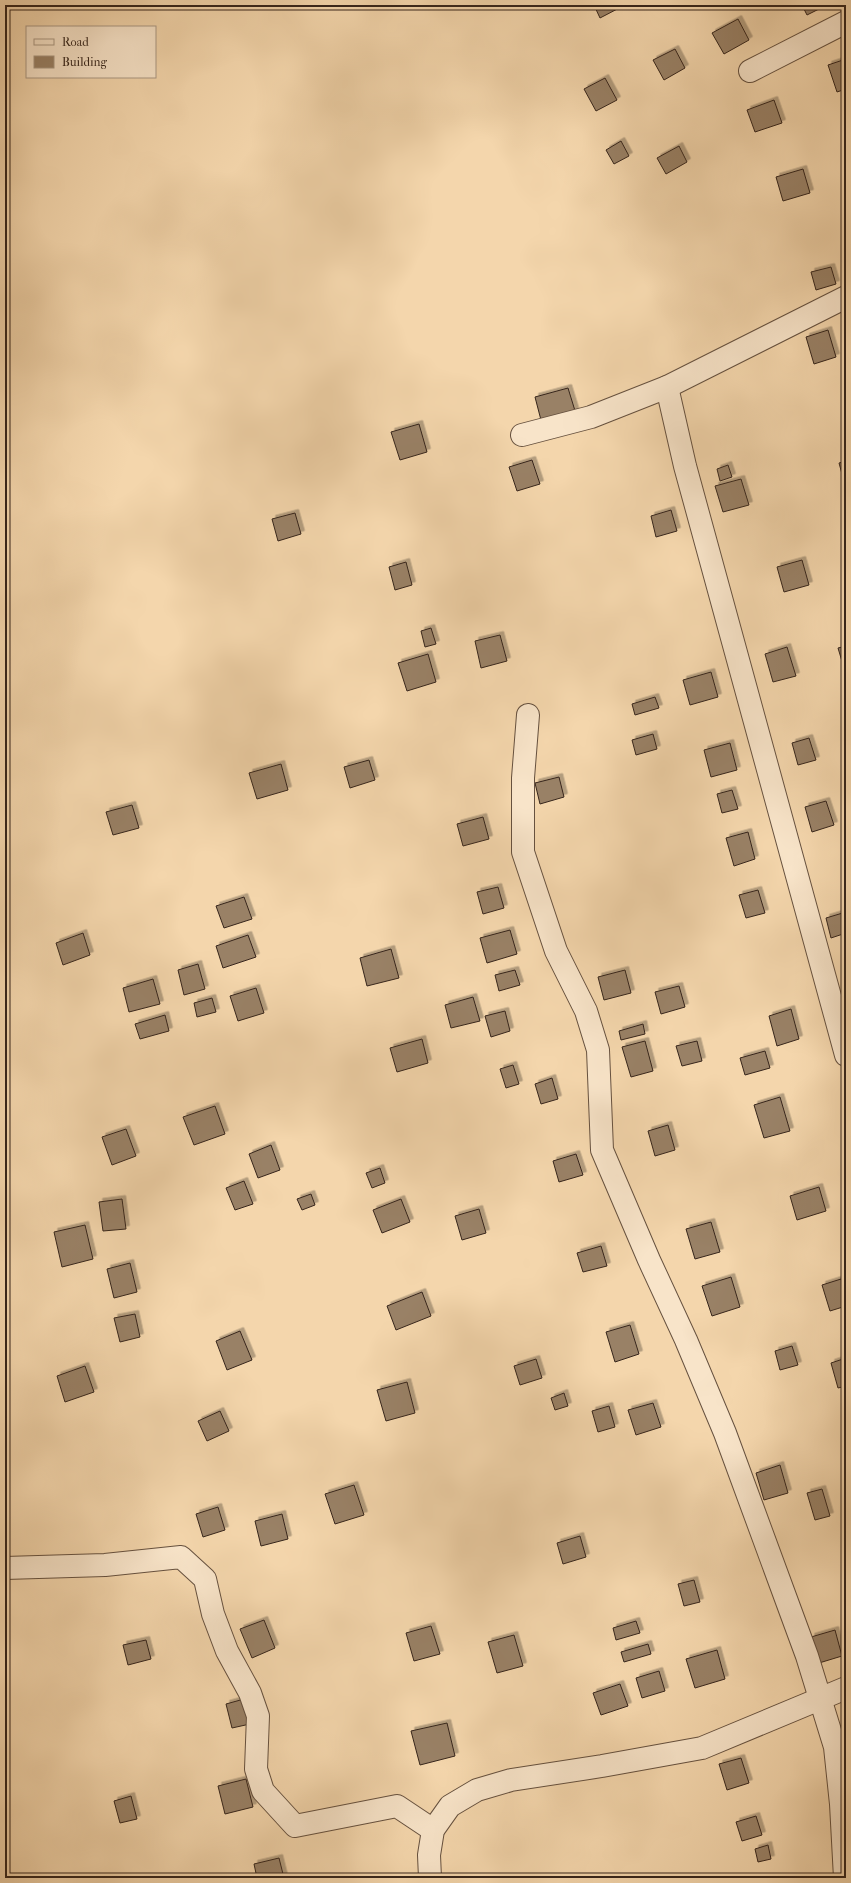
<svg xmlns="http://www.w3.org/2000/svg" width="851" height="1883" font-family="'IM FELL French Canon',serif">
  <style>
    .building { fill: #998166; stroke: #36251b; filter: url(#shadow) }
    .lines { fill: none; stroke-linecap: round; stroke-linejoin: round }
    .minor-casing { stroke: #66513f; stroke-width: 24 }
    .minor { stroke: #f8e4c9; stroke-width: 22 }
  </style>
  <defs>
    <filter id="shadow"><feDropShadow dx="3.5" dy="-3.5" stdDeviation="0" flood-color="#0004"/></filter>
  </defs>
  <rect width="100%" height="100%" fill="#f4d6ac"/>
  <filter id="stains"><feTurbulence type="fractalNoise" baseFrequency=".005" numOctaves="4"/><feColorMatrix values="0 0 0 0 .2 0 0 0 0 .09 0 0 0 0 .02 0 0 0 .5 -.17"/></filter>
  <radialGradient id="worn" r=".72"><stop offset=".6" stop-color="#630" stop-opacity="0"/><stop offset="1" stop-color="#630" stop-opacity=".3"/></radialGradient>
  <g class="building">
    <polygon points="594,5 622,5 623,6 600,18"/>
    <polygon points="802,5 827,5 807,15"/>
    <polygon points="738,19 749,40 724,54 712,33"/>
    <polygon points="675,49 685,68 664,80 653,60"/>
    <polygon points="846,59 846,89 837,92 828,65"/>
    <polygon points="605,78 617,100 596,111 584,89"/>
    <polygon points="774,100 782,123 755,132 747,110"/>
    <polygon points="621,141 629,156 614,164 606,150"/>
    <polygon points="679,146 687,162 666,174 657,158"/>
    <polygon points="803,169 810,193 783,201 776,177"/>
    <polygon points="831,267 836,284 816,290 811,272"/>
    <polygon points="828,330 836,357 814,364 806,337"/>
    <polygon points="568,388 576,414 542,424 535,397"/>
    <polygon points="419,424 427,452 400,460 391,432"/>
    <polygon points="532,460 540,484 517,491 509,467"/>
    <polygon points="846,461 846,485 845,485 839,463"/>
    <polygon points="728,465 732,477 720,481 717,469"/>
    <polygon points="741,479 749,505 723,512 715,486"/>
    <polygon points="671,510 677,531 656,537 651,516"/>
    <polygon points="295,513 301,534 278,541 272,519"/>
    <polygon points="802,560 809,585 784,592 777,567"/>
    <polygon points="406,562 412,585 395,590 389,567"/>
    <polygon points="431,628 436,644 425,647 421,631"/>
    <polygon points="500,635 507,661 481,668 475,641"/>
    <polygon points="846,646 846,667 844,668 838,648"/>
    <polygon points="787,647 796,676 773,682 765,654"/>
    <polygon points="428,654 436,682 407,691 398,663"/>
    <polygon points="711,672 718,697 690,705 683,680"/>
    <polygon points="655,697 659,708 635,715 632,704"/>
    <polygon points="653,734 657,749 636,755 632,740"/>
    <polygon points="809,738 816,760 798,765 792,743"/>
    <polygon points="730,743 737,770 711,777 704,750"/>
    <polygon points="369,760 375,780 350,788 344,767"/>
    <polygon points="281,764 288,790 257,799 249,773"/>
    <polygon points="559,777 564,797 540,804 535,783"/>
    <polygon points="732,790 738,809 722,813 717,794"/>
    <polygon points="826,801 834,825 812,832 805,807"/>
    <polygon points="132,805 139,828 113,835 106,812"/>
    <polygon points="483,817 489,839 463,846 457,824"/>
    <polygon points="748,832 755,859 734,866 726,838"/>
    <polygon points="498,887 504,908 483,914 477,892"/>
    <polygon points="758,890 765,913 746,918 739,895"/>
    <polygon points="244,897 252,919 224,928 216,906"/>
    <polygon points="846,912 846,933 831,938 826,918"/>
    <polygon points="510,930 517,954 487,963 480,938"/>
    <polygon points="83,933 90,955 63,965 56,943"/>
    <polygon points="248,935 256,957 223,968 216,946"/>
    <polygon points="391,949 399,978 367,986 360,958"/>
    <polygon points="198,964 205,989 184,995 178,970"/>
    <polygon points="515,970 520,985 499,991 495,975"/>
    <polygon points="625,970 631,993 604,1000 598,977"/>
    <polygon points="153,979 160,1004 129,1012 123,988"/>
    <polygon points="679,986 685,1007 661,1014 655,992"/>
    <polygon points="256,988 264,1013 238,1021 230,996"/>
    <polygon points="473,997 480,1021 451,1028 445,1005"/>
    <polygon points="212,998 216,1012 197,1017 194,1003"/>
    <polygon points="791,1009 799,1039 777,1046 769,1016"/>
    <polygon points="505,1011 510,1031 491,1037 485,1016"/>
    <polygon points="165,1015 169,1031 140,1039 135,1024"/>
    <polygon points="643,1024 645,1034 621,1040 619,1031"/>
    <polygon points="422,1039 428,1063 397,1072 390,1048"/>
    <polygon points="645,1041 653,1071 631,1077 622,1047"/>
    <polygon points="697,1041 702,1061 682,1066 676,1046"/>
    <polygon points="765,1051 770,1068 745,1075 740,1058"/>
    <polygon points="513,1065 519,1084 506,1088 500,1069"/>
    <polygon points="552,1078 558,1099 541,1104 535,1084"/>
    <polygon points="780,1097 790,1131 764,1138 754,1105"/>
    <polygon points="215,1106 225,1134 194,1145 183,1117"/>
    <polygon points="668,1125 675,1150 655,1156 648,1131"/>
    <polygon points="126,1129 136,1156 112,1165 102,1137"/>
    <polygon points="271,1145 280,1170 258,1178 249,1154"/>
    <polygon points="576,1154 583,1175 559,1182 553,1161"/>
    <polygon points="380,1168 385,1183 372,1188 366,1173"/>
    <polygon points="244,1181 253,1204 235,1210 226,1188"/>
    <polygon points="819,1187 826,1211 797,1220 790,1196"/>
    <polygon points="311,1194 315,1205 302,1210 297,1199"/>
    <polygon points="122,1199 126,1229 103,1231 99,1202"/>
    <polygon points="401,1199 410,1222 382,1233 373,1210"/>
    <polygon points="479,1209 486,1233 462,1240 455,1216"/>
    <polygon points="711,1222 720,1252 695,1259 686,1229"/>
    <polygon points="85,1225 93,1259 62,1267 54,1232"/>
    <polygon points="601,1246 607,1266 583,1272 577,1253"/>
    <polygon points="130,1263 137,1292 114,1298 107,1269"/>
    <polygon points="731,1277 740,1307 712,1316 702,1286"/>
    <polygon points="841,1279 846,1296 846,1306 830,1311 822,1285"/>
    <polygon points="422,1292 431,1316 396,1330 387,1306"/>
    <polygon points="135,1314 140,1337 120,1342 114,1318"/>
    <polygon points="630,1325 639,1354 615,1362 606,1332"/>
    <polygon points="240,1331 252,1360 227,1370 216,1341"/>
    <polygon points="792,1346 798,1365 780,1370 775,1351"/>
    <polygon points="846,1358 846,1386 838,1388 831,1363"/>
    <polygon points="536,1359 542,1378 520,1385 514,1366"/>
    <polygon points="85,1366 94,1392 65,1402 57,1376"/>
    <polygon points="407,1382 415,1413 386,1421 377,1390"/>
    <polygon points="564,1393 568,1406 555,1410 551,1398"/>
    <polygon points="653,1403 661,1427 636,1435 628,1410"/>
    <polygon points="609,1406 615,1427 598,1432 592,1411"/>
    <polygon points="220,1411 229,1431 207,1441 198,1421"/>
    <polygon points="780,1465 788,1493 764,1500 756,1473"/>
    <polygon points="354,1485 364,1515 335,1524 325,1494"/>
    <polygon points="822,1489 830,1516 815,1520 807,1493"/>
    <polygon points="218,1507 225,1530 203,1537 196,1514"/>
    <polygon points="282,1514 288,1539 261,1546 255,1521"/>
    <polygon points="580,1536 586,1557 563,1564 557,1543"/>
    <polygon points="694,1580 700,1602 684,1606 678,1584"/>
    <polygon points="264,1620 275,1648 252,1658 240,1629"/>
    <polygon points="636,1621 640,1633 616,1640 613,1628"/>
    <polygon points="431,1626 440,1654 414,1661 406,1633"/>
    <polygon points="835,1630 842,1656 819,1663 811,1637"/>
    <polygon points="514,1635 523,1666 497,1673 488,1642"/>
    <polygon points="146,1640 151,1659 128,1665 123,1645"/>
    <polygon points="648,1644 651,1654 624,1662 621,1652"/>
    <polygon points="717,1650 725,1679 695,1688 686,1659"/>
    <polygon points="659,1671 665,1691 642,1698 636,1678"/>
    <polygon points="620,1684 628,1706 601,1715 593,1693"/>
    <polygon points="244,1699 250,1724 232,1728 226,1704"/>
    <polygon points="447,1723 455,1756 420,1765 411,1731"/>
    <polygon points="741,1758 749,1783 727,1790 719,1764"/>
    <polygon points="246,1779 253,1807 225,1814 218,1786"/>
    <polygon points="131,1796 137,1819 120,1823 114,1801"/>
    <polygon points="756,1816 762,1835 742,1841 736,1822"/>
    <polygon points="768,1845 771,1859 758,1862 755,1849"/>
    <polygon points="279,1858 284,1878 257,1878 254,1864"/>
  </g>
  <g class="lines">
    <defs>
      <g id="minor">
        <polyline points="750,71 846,22"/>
        <polyline points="667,387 685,466 846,1055"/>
        <polyline points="522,435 591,417 667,387 846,297"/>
        <polyline points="528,715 523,778 523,852 556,951 586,1011 598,1050 602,1150 649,1260 686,1340 725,1433 807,1656 835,1747 841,1804 845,1878"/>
        <polyline points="5,1568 105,1565 181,1557 205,1579 213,1614 227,1651 250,1693 258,1716 256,1769 263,1791 295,1826 397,1806 433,1830"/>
        <polyline points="430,1878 429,1855 433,1830 450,1806 477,1790 511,1780 602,1766 702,1748 846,1688"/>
      </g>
    </defs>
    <use href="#minor" class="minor-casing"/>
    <use href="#minor" class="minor"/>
  </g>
  <rect width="851" height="1883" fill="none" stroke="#f4d6ac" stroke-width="20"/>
  <rect x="6" y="6" width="839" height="1871" fill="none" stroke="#36251b" stroke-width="2"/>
  <rect x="10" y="10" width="831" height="1863" fill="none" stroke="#36251b"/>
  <rect x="26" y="26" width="130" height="52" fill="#f8e4c9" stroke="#aa9883"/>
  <rect x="34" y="39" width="20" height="6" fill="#f8e4c9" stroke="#aa9883"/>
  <text x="62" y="46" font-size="12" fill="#36251b">Road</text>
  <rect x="34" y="56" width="20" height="12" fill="#998166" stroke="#aa9883"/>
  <text x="62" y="66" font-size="12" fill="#36251b">Building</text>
  <rect width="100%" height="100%" filter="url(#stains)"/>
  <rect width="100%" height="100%" fill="url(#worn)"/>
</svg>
